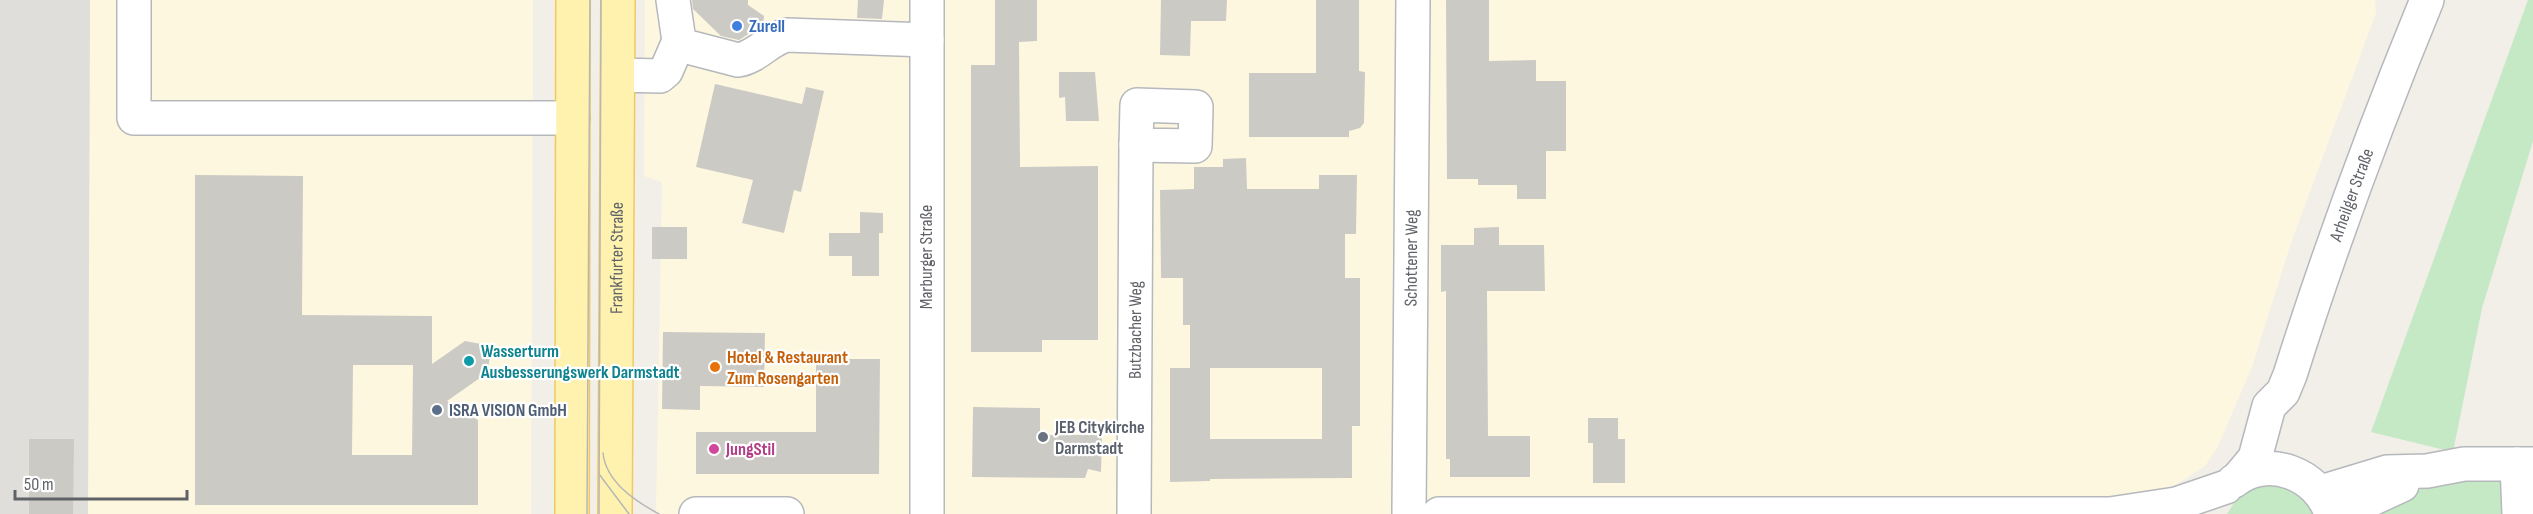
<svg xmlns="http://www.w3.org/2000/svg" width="2533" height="514" font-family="'Sofia Sans Condensed',sans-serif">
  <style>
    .commercial { fill: #fef7e0 }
    .industrial { fill: #e0deda }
    .green { fill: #c5e8c5 }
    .building { fill: #cccac5; fill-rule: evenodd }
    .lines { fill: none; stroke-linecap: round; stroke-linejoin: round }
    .minor-casing { stroke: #b5b8bc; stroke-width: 36 }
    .major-casing { stroke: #f2c960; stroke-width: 36 }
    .minor { stroke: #fff; stroke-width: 33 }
    .major { stroke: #fff2af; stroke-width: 33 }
    .tram { stroke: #b6b7b8; stroke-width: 1.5 }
    .shop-dot { fill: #3f7fe0; stroke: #fff; stroke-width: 2 }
    .culture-dot { fill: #0f9aa8; stroke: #fff; stroke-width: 2 }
    .food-dot { fill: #e8710a; stroke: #fff; stroke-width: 2 }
    .service-dot { fill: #5c6f8a; stroke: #fff; stroke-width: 2 }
    .worship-dot { fill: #6b7280; stroke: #fff; stroke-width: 2 }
    .hotel-dot { fill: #d1479c; stroke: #fff; stroke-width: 2 }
    .labels { text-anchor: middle; stroke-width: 4.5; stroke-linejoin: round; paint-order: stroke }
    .shop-label { font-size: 18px; font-weight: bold; fill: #366cbe; stroke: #fff; text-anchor: start }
    .street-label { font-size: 18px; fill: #5f6368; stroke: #fff }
    .culture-label { font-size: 18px; font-weight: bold; fill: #0d838f; stroke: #fff; text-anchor: start }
    .food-label { font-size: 18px; font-weight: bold; fill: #c56008; stroke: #fff; text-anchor: start }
    .service-label { font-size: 18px; font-weight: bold; fill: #4e5e75; stroke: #fff; text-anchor: start }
    .worship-label { font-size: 18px; font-weight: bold; fill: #5b616d; stroke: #fff; text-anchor: start }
    .hotel-label { font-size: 18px; font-weight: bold; fill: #b23c85; stroke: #fff; text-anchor: start }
  </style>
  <rect width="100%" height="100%" fill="#f1efe8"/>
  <g class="commercial">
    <polygon points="90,0 533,0 531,514 88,514"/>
    <polygon points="645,0 2375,0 2376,13 2291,243 2252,367 2217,448 2205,466 2176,485 2155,494 2104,497 1734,497 1733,514 656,514 662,182 644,176"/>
  </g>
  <polygon class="industrial" points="0,0 90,0 88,514 0,514"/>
  <g class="green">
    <polygon points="2528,0 2533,0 2533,141 2482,308 2453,452 2371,432"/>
    <polygon points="2267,481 2297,489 2315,514 2227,514 2240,493"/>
    <polygon points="2439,482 2533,482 2533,514 2363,514 2373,508"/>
  </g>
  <g class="building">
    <polygon points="692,0 748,0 748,5 764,16 763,25 739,40 721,36 693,9"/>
    <polygon points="858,0 884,0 882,19 857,18"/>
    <polygon points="995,0 1037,0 1037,41 1019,42 1020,167 1098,166 1098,340 1042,340 1042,352 971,352 971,65 995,65"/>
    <polygon points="1161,0 1227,0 1226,21 1191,21 1190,56 1160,55"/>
    <polygon points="1316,0 1359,0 1359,71 1365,72 1364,123 1360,128 1349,131 1349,137 1249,137 1249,73 1316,73"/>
    <polygon points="1446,0 1489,0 1489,61 1536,60 1536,81 1566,81 1566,151 1546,151 1546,199 1517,199 1517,185 1478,185 1478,179 1447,179"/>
    <polygon points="1059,72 1095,72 1099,121 1066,121 1065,97 1059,98"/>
    <polygon points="715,84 802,104 806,87 824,91 801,192 794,190 784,233 742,223 753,180 696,167"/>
    <path d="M 1246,158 L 1247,189 L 1319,189 L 1319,175 L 1357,175 L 1356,234 L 1345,234 L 1345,278 L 1360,278 L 1360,426 L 1352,426 L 1352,478 L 1210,479 L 1210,481 L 1170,482 L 1170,368 L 1190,368 L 1190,325 L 1183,325 L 1183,278 L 1161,278 L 1160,190 L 1194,189 L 1194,167 L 1223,167 L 1223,159 ZM 1210,368 L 1322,368 L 1322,439 L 1210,439 Z"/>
    <path d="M 195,175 L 303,176 L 302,315 L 432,316 L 432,364 L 465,341 L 481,344 L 490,357 L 487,373 L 447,401 L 478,420 L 478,505 L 195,505 ZM 353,365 L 413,365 L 412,455 L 352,455 Z"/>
    <polygon points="860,212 883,213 883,233 879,233 879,276 852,276 852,256 829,256 829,233 860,233"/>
    <rect x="652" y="227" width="35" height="32"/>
    <polygon points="1499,227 1499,245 1544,245 1545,291 1487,291 1488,436 1530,436 1530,477 1450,477 1450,459 1446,459 1446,291 1441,292 1441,245 1474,245 1474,228"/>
    <polygon points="663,332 765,333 764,387 700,386 700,410 662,409"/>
    <polygon points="816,359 880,359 879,474 696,474 696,432 816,432"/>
    <polygon points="973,407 1040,408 1040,435 1102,435 1101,472 1088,469 1085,478 972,477"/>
    <polygon points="1588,418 1618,418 1618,439 1625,439 1625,483 1593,483 1593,443 1588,443"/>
    <polygon points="29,439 74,439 73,514 29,514"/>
  </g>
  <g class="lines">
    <defs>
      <g id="minor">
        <polyline points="134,0 134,118 573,118"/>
        <path d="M 673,0 L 679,41 L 688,47 L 738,60 C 757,57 769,39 787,35 L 927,40"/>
        <polyline points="927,0 927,514"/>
        <polyline points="618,75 660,76 666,71 679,41"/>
        <polygon points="1137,105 1196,107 1195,146 1136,145"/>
        <polyline points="2517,464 2519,514"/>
        <path id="s1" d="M 2240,476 L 2255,458 L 2269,406 L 2283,392 L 2290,375 C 2330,248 2376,124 2427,0"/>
        <path d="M 2234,481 C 2268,454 2319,474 2331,514"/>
        <polyline points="2321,492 2387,472 2427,471 2464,464 2533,464"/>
        <polyline points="696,514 787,514"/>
        <path id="s2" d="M 1134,514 L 1136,145"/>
        <path id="s3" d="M 1409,514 L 1413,0"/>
        <polyline points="1439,514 2110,514 2176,504 2226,487"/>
        <polyline points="2345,514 2348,510 2402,485"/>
      </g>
      <g id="major">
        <polyline points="572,514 573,0"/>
        <path id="s4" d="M 615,514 L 618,0"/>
      </g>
    </defs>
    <use href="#minor" class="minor-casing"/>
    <use href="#major" class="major-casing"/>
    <use href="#minor" class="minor"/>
    <use href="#major" class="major"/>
    <g class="tram">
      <path d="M 603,453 C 606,482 635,501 659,514"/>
      <polyline points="599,474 629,514"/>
      <polyline points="587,514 590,0"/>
      <polyline points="599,514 601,0"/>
    </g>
  </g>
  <circle class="shop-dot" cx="737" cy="26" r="6"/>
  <circle class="culture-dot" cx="469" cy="361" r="6"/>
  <circle class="food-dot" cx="715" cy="367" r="6"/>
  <circle class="service-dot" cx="437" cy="410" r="6"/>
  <circle class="worship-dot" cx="1043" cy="437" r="6"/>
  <circle class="hotel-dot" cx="714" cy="449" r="6"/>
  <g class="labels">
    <g class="shop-label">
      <text x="749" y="32">Zurell</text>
    </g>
    <g class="street-label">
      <text dy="6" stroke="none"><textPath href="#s1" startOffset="306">Arheilger Straße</textPath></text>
      <text dy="6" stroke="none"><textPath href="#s4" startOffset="256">Frankfurter Straße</textPath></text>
      <text transform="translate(926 257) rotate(-90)" y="6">Marburger Straße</text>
      <text dy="6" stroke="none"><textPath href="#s3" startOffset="256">Schottener Weg</textPath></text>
      <text dy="6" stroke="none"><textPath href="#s2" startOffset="184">Butzbacher Weg</textPath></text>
    </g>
    <g class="culture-label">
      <text x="481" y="357">Wasserturm<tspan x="481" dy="21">Ausbesserungswerk Darmstadt</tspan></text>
    </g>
    <g class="food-label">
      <text x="727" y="363">Hotel &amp; Restaurant<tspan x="727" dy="21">Zum Rosengarten</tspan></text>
    </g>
    <g class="service-label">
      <text x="449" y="416">ISRA VISION GmbH</text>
    </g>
    <g class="worship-label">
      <text x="1055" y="433">JEB Citykirche<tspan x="1055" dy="21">Darmstadt</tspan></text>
    </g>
    <g class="hotel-label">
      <text x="726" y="455">JungStil</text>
    </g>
  </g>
  <path d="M15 490v9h172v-9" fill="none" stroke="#5f6368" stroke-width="3"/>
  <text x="24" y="490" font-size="18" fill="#5f6368" stroke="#ffffff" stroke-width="4.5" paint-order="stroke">50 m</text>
</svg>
